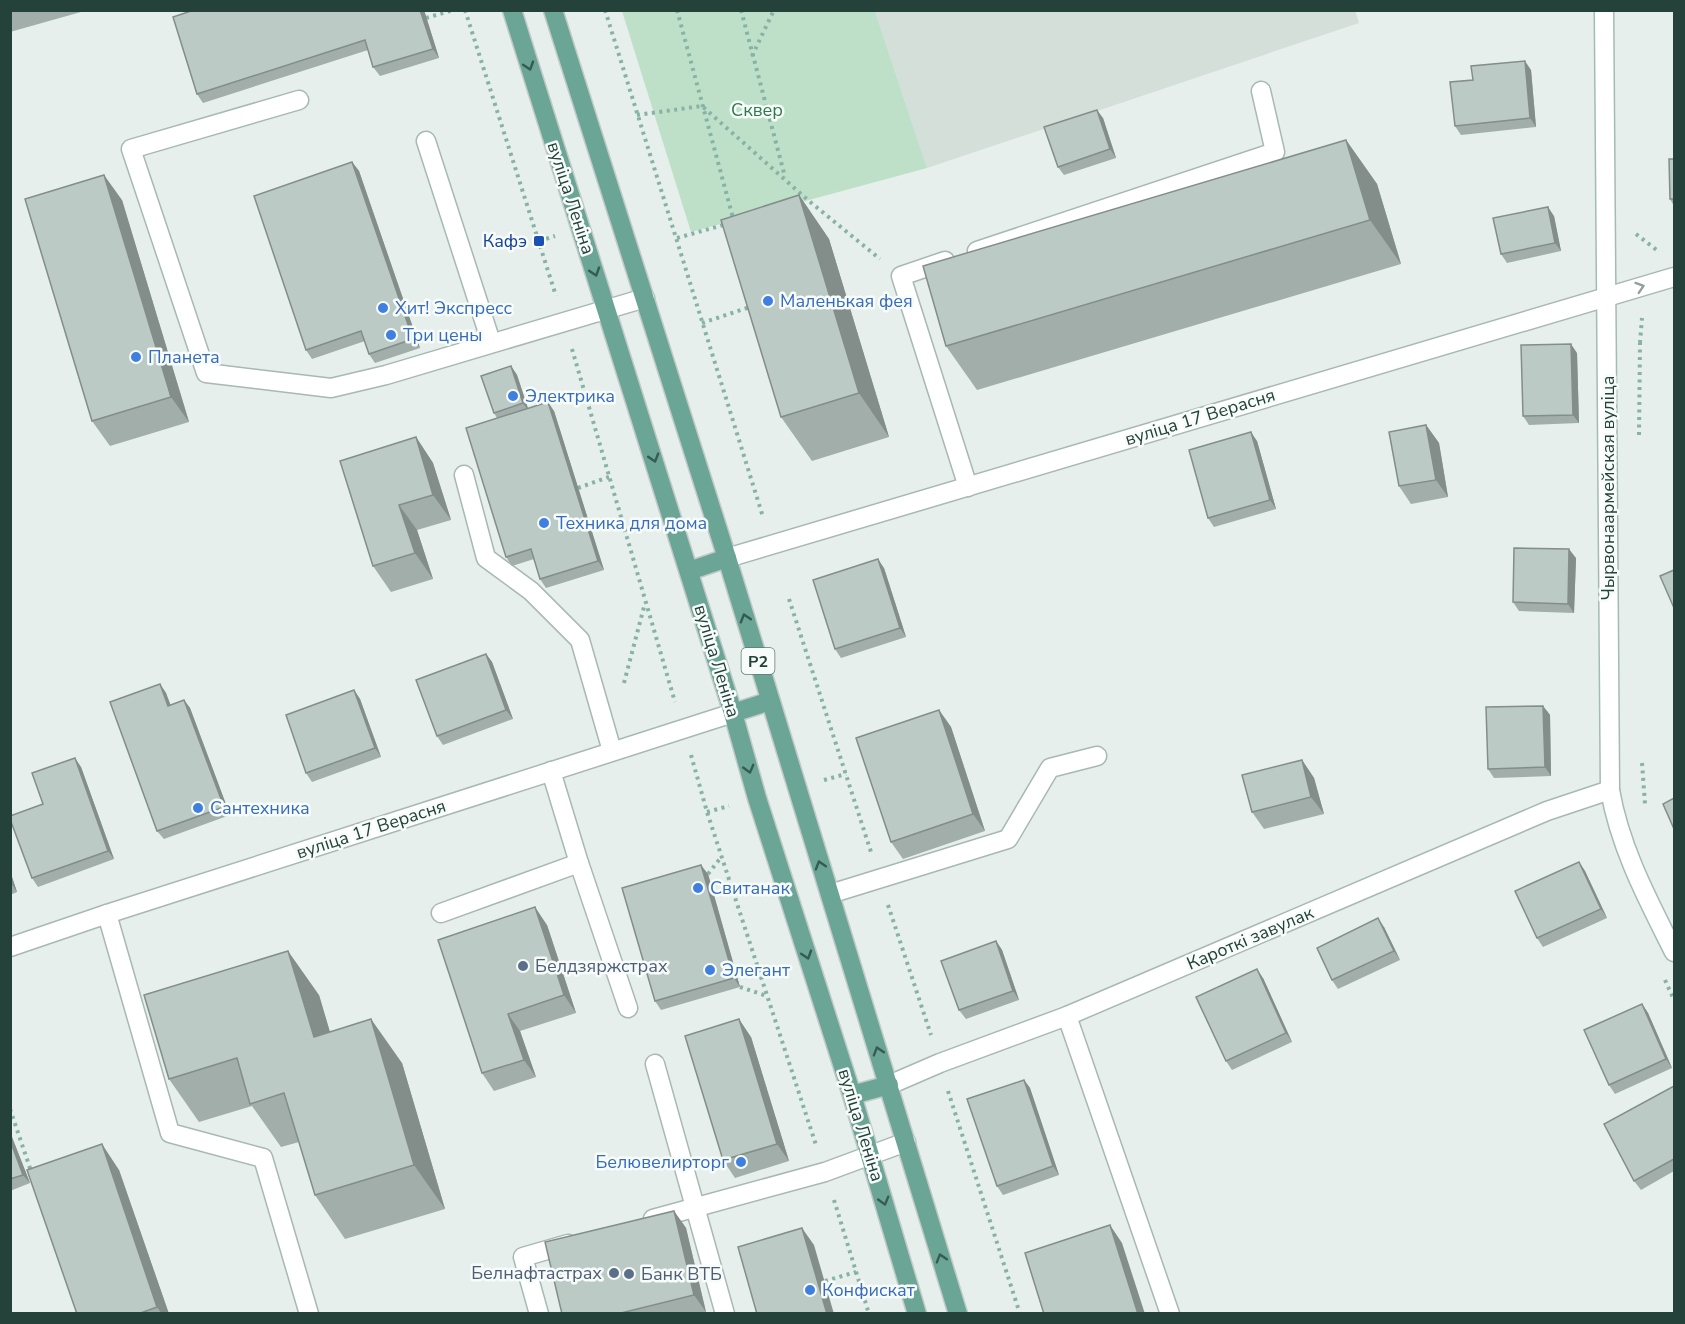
<svg xmlns="http://www.w3.org/2000/svg" width="1685" height="1324" font-family="'Nunito Sans',sans-serif">
  <style>
    .built { fill: #d4dfda }
    .green { fill: #bfe0c8 }
    .lines { fill: none; stroke-linecap: round; stroke-linejoin: round }
    .service-casing { stroke: #a8b8b2; stroke-width: 21 }
    .minor-casing { stroke: #a8b8b2; stroke-width: 21 }
    .tertiary-casing { stroke: #a8b8b2; stroke-width: 21 }
    .secondary-casing { stroke: #a4bbb3; stroke-width: 21 }
    .primary-casing { stroke: #c2cac8; stroke-width: 21 }
    .path { stroke: #86b3a5; stroke-width: 4; stroke-dasharray: 3 4.5; stroke-linecap: butt }
    .service { stroke: #fff; stroke-width: 18 }
    .minor { stroke: #fff; stroke-width: 18 }
    .tertiary { stroke: #fff; stroke-width: 18 }
    .secondary { stroke: #fff; stroke-width: 18 }
    .primary { stroke: #6aa596; stroke-width: 18 }
    .wall { fill: #a1aea9 }
    .shaded-wall { fill: #838d89 }
    .building { fill: #bbcac4; stroke: #838d89; stroke-width: 1.5 }
    .oneway { stroke: #365b51 }
    .oneway2 { stroke: #92a09c }
    .transit-dot { fill: #1a4fb4; stroke: #f7fbf9; stroke-width: 2 }
    .shop-dot { fill: #3f7fe0; stroke: #f7fbf9; stroke-width: 2 }
    .service-dot { fill: #5c6f8a; stroke: #f7fbf9; stroke-width: 2 }
    .labels { text-anchor: middle; stroke-width: 5; stroke-linejoin: round; paint-order: stroke }
    .shield { fill: #f7fbf9; stroke: #637a73; stroke-width: 1.5 }
    .shield-label { font-size: 16px; font-weight: bold; fill: #24423a }
    .park-label { font-size: 18px; fill: #2d7a4b; stroke: #f7fbf9 }
    .street-label { font-size: 18px; fill: #24423a; stroke: #f7fbf9 }
    .transit-label { font-size: 18px; fill: #164399; stroke: #f7fbf9; text-anchor: end }
    .shop-label { font-size: 18px; fill: #366cbe; stroke: #f7fbf9; text-anchor: start }
    .service-label { font-size: 18px; fill: #4e5e75; stroke: #f7fbf9; text-anchor: start }
  </style>
  <rect width="100%" height="100%" fill="#e6efeb"/>
  <polygon class="built" points="1355,10 1359,23 927,168 875,11"/>
  <polygon class="green" points="622,11 875,11 927,168 691,232"/>
  <g class="lines">
    <defs>
      <g id="service">
        <polyline points="299,100 131,149 206,373 331,388 386,375 645,298"/>
        <polyline points="426,141 491,342"/>
        <polyline points="977,251 1275,152 1261,91"/>
        <polyline points="945,261 901,276 968,487"/>
        <polyline points="464,475 486,558 531,591 580,640 612,751"/>
        <polyline points="579,863 628,1008"/>
        <polyline points="830,894 1008,839 1050,768 1097,756"/>
        <polyline points="441,913 579,863 551,771"/>
        <polyline points="107,914 170,1133 263,1158 309,1314"/>
        <polyline points="1067,1016 1170,1314"/>
        <polyline points="655,1064 725,1314"/>
        <polyline points="653,1219 825,1172 906,1142"/>
        <polyline points="539,1314 523,1257 568,1244"/>
      </g>
      <g id="minor">
        <polyline points="727,558 1674,277"/>
        <polyline points="889,1085 940,1063 1067,1016 1547,811 1610,790"/>
      </g>
      <polyline id="tertiary" points="10,947 107,914 733,713"/>
      <path id="secondary" d="M 1604,10 L 1610,790 C 1620,848 1648,900 1674,952"/>
      <g id="primary">
        <polyline points="512,10 733,713 757,798 852,1095 917,1314"/>
        <polyline points="553,10 727,558 958,1314"/>
        <polyline points="689,571 727,558"/>
        <polyline points="733,713 770,701"/>
        <polyline points="852,1095 889,1085"/>
      </g>
    </defs>
    <use href="#service" class="service-casing"/>
    <use href="#minor" class="minor-casing"/>
    <use href="#tertiary" class="tertiary-casing"/>
    <use href="#secondary" class="secondary-casing"/>
    <use href="#primary" class="primary-casing"/>
    <g class="path">
      <polyline points="465,10 556,296"/>
      <polyline points="605,10 763,517"/>
      <polyline points="677,10 733,218"/>
      <polyline points="741,10 785,177"/>
      <polyline points="426,18 453,10"/>
      <polyline points="752,56 774,10"/>
      <polyline points="637,115 702,106 809,201 880,259"/>
      <polyline points="1636,234 1658,251"/>
      <polyline points="677,238 727,224"/>
      <polyline points="539,241 555,236"/>
      <polyline points="702,323 750,307"/>
      <polyline points="1640,343 1642,318"/>
      <polyline points="572,349 675,702"/>
      <polyline points="1639,435 1640,343"/>
      <polyline points="578,488 609,477"/>
      <polyline points="789,599 871,852"/>
      <polyline points="624,683 645,603"/>
      <polyline points="691,755 707,812 816,1145"/>
      <polyline points="1642,763 1645,804"/>
      <polyline points="824,780 846,774"/>
      <polyline points="707,812 729,806"/>
      <polyline points="708,874 722,856"/>
      <polyline points="888,905 931,1035"/>
      <polyline points="1665,980 1674,1000"/>
      <polyline points="740,987 767,996"/>
      <polyline points="948,1091 1020,1314"/>
      <polyline points="10,1109 31,1171"/>
      <polyline points="834,1200 869,1314"/>
      <polyline points="825,1281 856,1272"/>
    </g>
    <use href="#service" class="service"/>
    <use href="#minor" class="minor"/>
    <use href="#tertiary" class="tertiary"/>
    <use href="#secondary" class="secondary"/>
    <use href="#primary" class="primary"/>
  </g>
  <g class="wall">
    <polygon points="10,10 88,10 10,32"/>
    <polygon points="194,10 424,10 439,58 380,76 373,67 368,50 203,103 197,94"/>
    <polygon points="1531,70 1536,127 1461,135 1455,126 1473,80"/>
    <polygon points="1103,118 1116,158 1064,175 1058,167"/>
    <polygon points="1346,140 1377,184 1401,264 977,390 946,346"/>
    <polygon points="1674,159 1674,206 1670,199"/>
    <polygon points="352,162 359,171 420,348 375,363 369,354 365,341 312,359 306,350"/>
    <polygon points="799,195 829,239 889,437 812,461 781,417"/>
    <polygon points="122,200 189,422 110,446 92,421"/>
    <polygon points="1554,216 1561,251 1507,263 1501,254"/>
    <polygon points="1577,353 1579,423 1529,425 1523,416"/>
    <polygon points="511,366 517,375 528,408 554,411 604,570 546,588 540,579 534,559 512,566 506,557 497,418 494,413"/>
    <polygon points="1426,425 1439,443 1448,497 1411,504 1399,486"/>
    <polygon points="416,437 433,463 451,520 417,530 433,579 391,592 373,566"/>
    <polygon points="1257,441 1276,509 1214,527 1208,518"/>
    <polygon points="1576,558 1574,613 1519,611 1513,602"/>
    <polygon points="884,568 906,637 841,658 835,649"/>
    <polygon points="486,654 492,662 513,719 443,745 437,736"/>
    <polygon points="160,684 166,693 170,705 184,700 190,708 230,815 164,839 157,831"/>
    <polygon points="354,690 360,699 381,757 312,782 306,773"/>
    <polygon points="1543,706 1550,715 1551,776 1494,778 1488,769"/>
    <polygon points="939,710 951,727 985,831 903,859 891,842"/>
    <polygon points="1302,760 1314,778 1324,814 1264,829 1252,812"/>
    <polygon points="81,767 114,859 38,887 32,878 43,804"/>
    <polygon points="1579,862 1585,871 1607,918 1543,947 1537,938"/>
    <polygon points="10,871 17,892 10,895"/>
    <polygon points="708,874 740,987 661,1010 655,1001"/>
    <polygon points="547,925 576,1013 520,1031 536,1077 494,1091 482,1073"/>
    <polygon points="1384,927 1400,960 1338,989 1332,980"/>
    <polygon points="996,941 1002,950 1019,1000 966,1019 959,1010"/>
    <polygon points="1263,978 1292,1042 1232,1070 1226,1061"/>
    <polygon points="319,995 330,1032 402,1063 445,1209 345,1239 315,1195 299,1142 281,1147 252,1106 199,1122 169,1079"/>
    <polygon points="1642,1004 1648,1013 1672,1068 1615,1094 1609,1085"/>
    <polygon points="751,1037 789,1161 735,1178 723,1160"/>
    <polygon points="1024,1080 1030,1088 1059,1175 1003,1195 997,1186"/>
    <polygon points="1674,1086 1674,1171 1641,1190 1634,1181"/>
    <polygon points="10,1132 30,1183 10,1191"/>
    <polygon points="119,1170 169,1314 77,1314"/>
    <polygon points="674,1211 686,1228 706,1312 701,1314 562,1314"/>
  </g>
  <g class="shaded-wall">
    <polygon points="420,10 424,10 439,58 433,49"/>
    <polygon points="1525,61 1531,70 1536,127 1530,118"/>
    <polygon points="1097,110 1103,118 1116,158 1110,149"/>
    <polygon points="1346,140 1377,184 1401,264 1370,220"/>
    <polygon points="352,162 359,171 420,348 413,339"/>
    <polygon points="104,175 122,200 189,422 171,397"/>
    <polygon points="799,195 829,239 889,437 859,393"/>
    <polygon points="1548,207 1554,216 1561,251 1555,243"/>
    <polygon points="1571,344 1577,353 1579,423 1573,415"/>
    <polygon points="511,366 517,375 529,412 523,403"/>
    <polygon points="548,402 554,411 604,570 598,561"/>
    <polygon points="1426,425 1439,443 1448,497 1436,480"/>
    <polygon points="1251,432 1257,441 1276,509 1270,500"/>
    <polygon points="416,437 433,463 451,520 433,495"/>
    <polygon points="399,505 417,530 433,579 415,553"/>
    <polygon points="1569,549 1576,558 1574,613 1568,604"/>
    <polygon points="878,559 884,568 906,637 900,628"/>
    <polygon points="486,654 492,662 513,719 506,710"/>
    <polygon points="160,684 166,693 174,714 168,706"/>
    <polygon points="354,690 360,699 381,757 375,748"/>
    <polygon points="184,700 190,708 230,815 224,807"/>
    <polygon points="1543,706 1550,715 1551,776 1545,767"/>
    <polygon points="939,710 951,727 985,831 973,814"/>
    <polygon points="75,758 81,767 114,859 108,851"/>
    <polygon points="1302,760 1314,778 1324,814 1311,797"/>
    <polygon points="1579,862 1585,871 1607,918 1601,909"/>
    <polygon points="701,865 708,874 740,987 734,978"/>
    <polygon points="10,871 17,892 11,883"/>
    <polygon points="535,907 547,925 576,1013 564,995"/>
    <polygon points="1378,918 1384,927 1400,960 1394,951"/>
    <polygon points="996,941 1002,950 1019,1000 1013,991"/>
    <polygon points="288,951 319,995 344,1080 314,1037"/>
    <polygon points="1257,969 1263,978 1292,1042 1286,1033"/>
    <polygon points="1642,1004 1648,1013 1672,1068 1666,1059"/>
    <polygon points="508,1014 520,1031 536,1077 524,1060"/>
    <polygon points="371,1019 402,1063 445,1209 414,1165"/>
    <polygon points="739,1019 751,1037 789,1161 777,1144"/>
    <polygon points="1024,1080 1030,1088 1059,1175 1053,1166"/>
    <polygon points="10,1132 30,1183 23,1175 10,1140"/>
    <polygon points="102,1144 119,1170 169,1314 162,1314 157,1307"/>
    <polygon points="674,1211 686,1228 706,1312 694,1295"/>
    <polygon points="1110,1225 1122,1243 1145,1314 1138,1314"/>
    <polygon points="802,1228 814,1245 834,1314 827,1314"/>
  </g>
  <g class="building">
    <polygon points="194,10 420,10 433,49 373,67 365,40 197,94 173,17"/>
    <polygon points="1525,61 1530,118 1455,126 1450,82 1473,80 1471,66"/>
    <polygon points="1097,110 1110,149 1058,167 1044,127"/>
    <polygon points="1346,140 1370,220 946,346 923,266"/>
    <polygon points="1669,159 1674,159 1674,199 1670,199"/>
    <polygon points="352,162 413,339 369,354 361,331 306,350 254,196"/>
    <polygon points="104,175 171,397 92,421 25,199"/>
    <polygon points="799,195 859,393 781,417 721,220"/>
    <polygon points="1548,207 1555,243 1501,254 1493,218"/>
    <polygon points="1571,344 1573,415 1523,416 1521,345"/>
    <polygon points="511,366 523,403 494,413 481,376"/>
    <polygon points="548,402 598,561 540,579 531,549 506,557 466,428"/>
    <polygon points="1426,425 1436,480 1399,486 1389,432"/>
    <polygon points="1251,432 1270,500 1208,518 1189,450"/>
    <polygon points="416,437 433,495 399,505 415,553 373,566 340,461"/>
    <polygon points="1514,548 1569,549 1568,604 1513,602"/>
    <polygon points="878,559 900,628 835,649 813,580"/>
    <polygon points="1674,570 1674,608 1660,576"/>
    <polygon points="486,654 506,710 437,736 416,680"/>
    <polygon points="160,684 168,706 184,700 224,807 157,831 110,702"/>
    <polygon points="354,690 375,748 306,773 286,715"/>
    <polygon points="1543,706 1545,767 1488,769 1486,707"/>
    <polygon points="939,710 973,814 891,842 856,738"/>
    <polygon points="75,758 108,851 32,878 10,819 10,816 43,804 32,773"/>
    <polygon points="1302,760 1311,797 1252,812 1242,775"/>
    <polygon points="1674,798 1674,829 1663,804"/>
    <polygon points="1579,862 1601,909 1537,938 1515,891"/>
    <polygon points="701,865 734,978 655,1001 622,888"/>
    <polygon points="535,907 564,995 508,1014 524,1060 482,1073 438,940"/>
    <polygon points="1378,918 1394,951 1332,980 1317,948"/>
    <polygon points="996,941 1013,991 959,1010 941,961"/>
    <polygon points="288,951 314,1037 371,1019 414,1165 315,1195 284,1093 250,1104 237,1058 169,1079 144,995"/>
    <polygon points="1257,969 1286,1033 1226,1061 1196,997"/>
    <polygon points="1642,1004 1666,1059 1609,1085 1584,1030"/>
    <polygon points="739,1019 777,1144 723,1160 685,1036"/>
    <polygon points="1024,1080 1053,1166 997,1186 967,1099"/>
    <polygon points="1674,1086 1674,1159 1634,1181 1604,1124"/>
    <polygon points="10,1140 23,1175 10,1179"/>
    <polygon points="102,1144 157,1307 138,1314 77,1314 27,1170"/>
    <polygon points="674,1211 694,1295 617,1314 562,1314 545,1242"/>
    <polygon points="1110,1225 1138,1314 1044,1314 1025,1253"/>
    <polygon points="802,1228 827,1314 757,1314 738,1247"/>
  </g>
  <defs><path id="oneway-chevron" d="M-2-3.5L2.5 0L-2 3.5" fill="none" stroke-width="1.6" stroke-linecap="round" stroke-linejoin="round" transform="scale(1.5)"/></defs>
  <g class="oneway">
    <use href="#oneway-chevron" transform="translate(529 66) rotate(72)"/>
    <use href="#oneway-chevron" transform="translate(595 272) rotate(72)"/>
    <use href="#oneway-chevron" transform="translate(654 458) rotate(73)"/>
    <use href="#oneway-chevron" transform="translate(745 618) rotate(-107)"/>
    <use href="#oneway-chevron" transform="translate(749 769) rotate(75)"/>
    <use href="#oneway-chevron" transform="translate(820 865) rotate(-107)"/>
    <use href="#oneway-chevron" transform="translate(807 955) rotate(72)"/>
    <use href="#oneway-chevron" transform="translate(878 1051) rotate(-107)"/>
    <use href="#oneway-chevron" transform="translate(884 1201) rotate(74)"/>
    <use href="#oneway-chevron" transform="translate(941 1258) rotate(-107)"/>
  </g>
  <use class="oneway2" href="#oneway-chevron" transform="translate(1640 287) rotate(-18)"/>
  <rect class="transit-dot" x="533" y="235" width="12" height="12" rx="3"/>
  <g class="shop-dot">
    <circle cx="768" cy="301" r="6"/>
    <circle cx="383" cy="308" r="6"/>
    <circle cx="391" cy="335" r="6"/>
    <circle cx="136" cy="357" r="6"/>
    <circle cx="513" cy="396" r="6"/>
    <circle cx="544" cy="523" r="6"/>
    <circle cx="198" cy="808" r="6"/>
    <circle cx="698" cy="888" r="6"/>
    <circle cx="710" cy="970" r="6"/>
    <circle cx="741" cy="1162" r="6"/>
    <circle cx="810" cy="1290" r="6"/>
  </g>
  <g class="service-dot">
    <circle cx="523" cy="966" r="6"/>
    <circle cx="614" cy="1273" r="6"/>
    <circle cx="629" cy="1274" r="6"/>
  </g>
  <g class="labels">
    <rect class="shield" x="741.5" y="648" width="33" height="26" rx="4.5"/>
    <g class="shield-label">
      <text x="758" y="667">Р2</text>
    </g>
    <g class="park-label">
      <text x="757" y="116">Сквер</text>
    </g>
    <g class="street-label">
      <text transform="translate(571 198) rotate(72)" y="6">вуліца Леніна</text>
      <text transform="translate(1200 417) rotate(-17)" y="6">вуліца 17 Верасня</text>
      <text transform="translate(1608 488) rotate(-90)" y="6">Чырвонаармейская вуліца</text>
      <text transform="translate(717 661) rotate(73)" y="6">вуліца Леніна</text>
      <text transform="translate(371 829) rotate(-18)" y="6">вуліца 17 Верасня</text>
      <text transform="translate(1250 938) rotate(-23)" y="6">Кароткі завулак</text>
      <text transform="translate(861 1125) rotate(73)" y="6">вуліца Леніна</text>
    </g>
    <g class="transit-label">
      <text x="527" y="247">Кафэ</text>
    </g>
    <g class="shop-label">
      <text x="780" y="307">Маленькая фея</text>
      <text x="395" y="314">Хит! Экспресс</text>
      <text x="403" y="341">Три цены</text>
      <text x="148" y="363">Планета</text>
      <text x="525" y="402">Электрика</text>
      <text x="556" y="529">Техника для дома</text>
      <text x="210" y="814">Сантехника</text>
      <text x="710" y="894">Свитанак</text>
      <text x="722" y="976">Элегант</text>
      <text x="729" y="1168" text-anchor="end">Белювелирторг</text>
      <text x="822" y="1296">Конфискат</text>
    </g>
    <g class="service-label">
      <text x="535" y="972">Белдзяржстрах</text>
      <text x="602" y="1279" text-anchor="end">Белнафтастрах</text>
      <text x="641" y="1280">Банк ВТБ</text>
    </g>
  </g>
  <rect width="1685" height="1324" fill="none" stroke="#24423a" stroke-width="24"/>
</svg>
